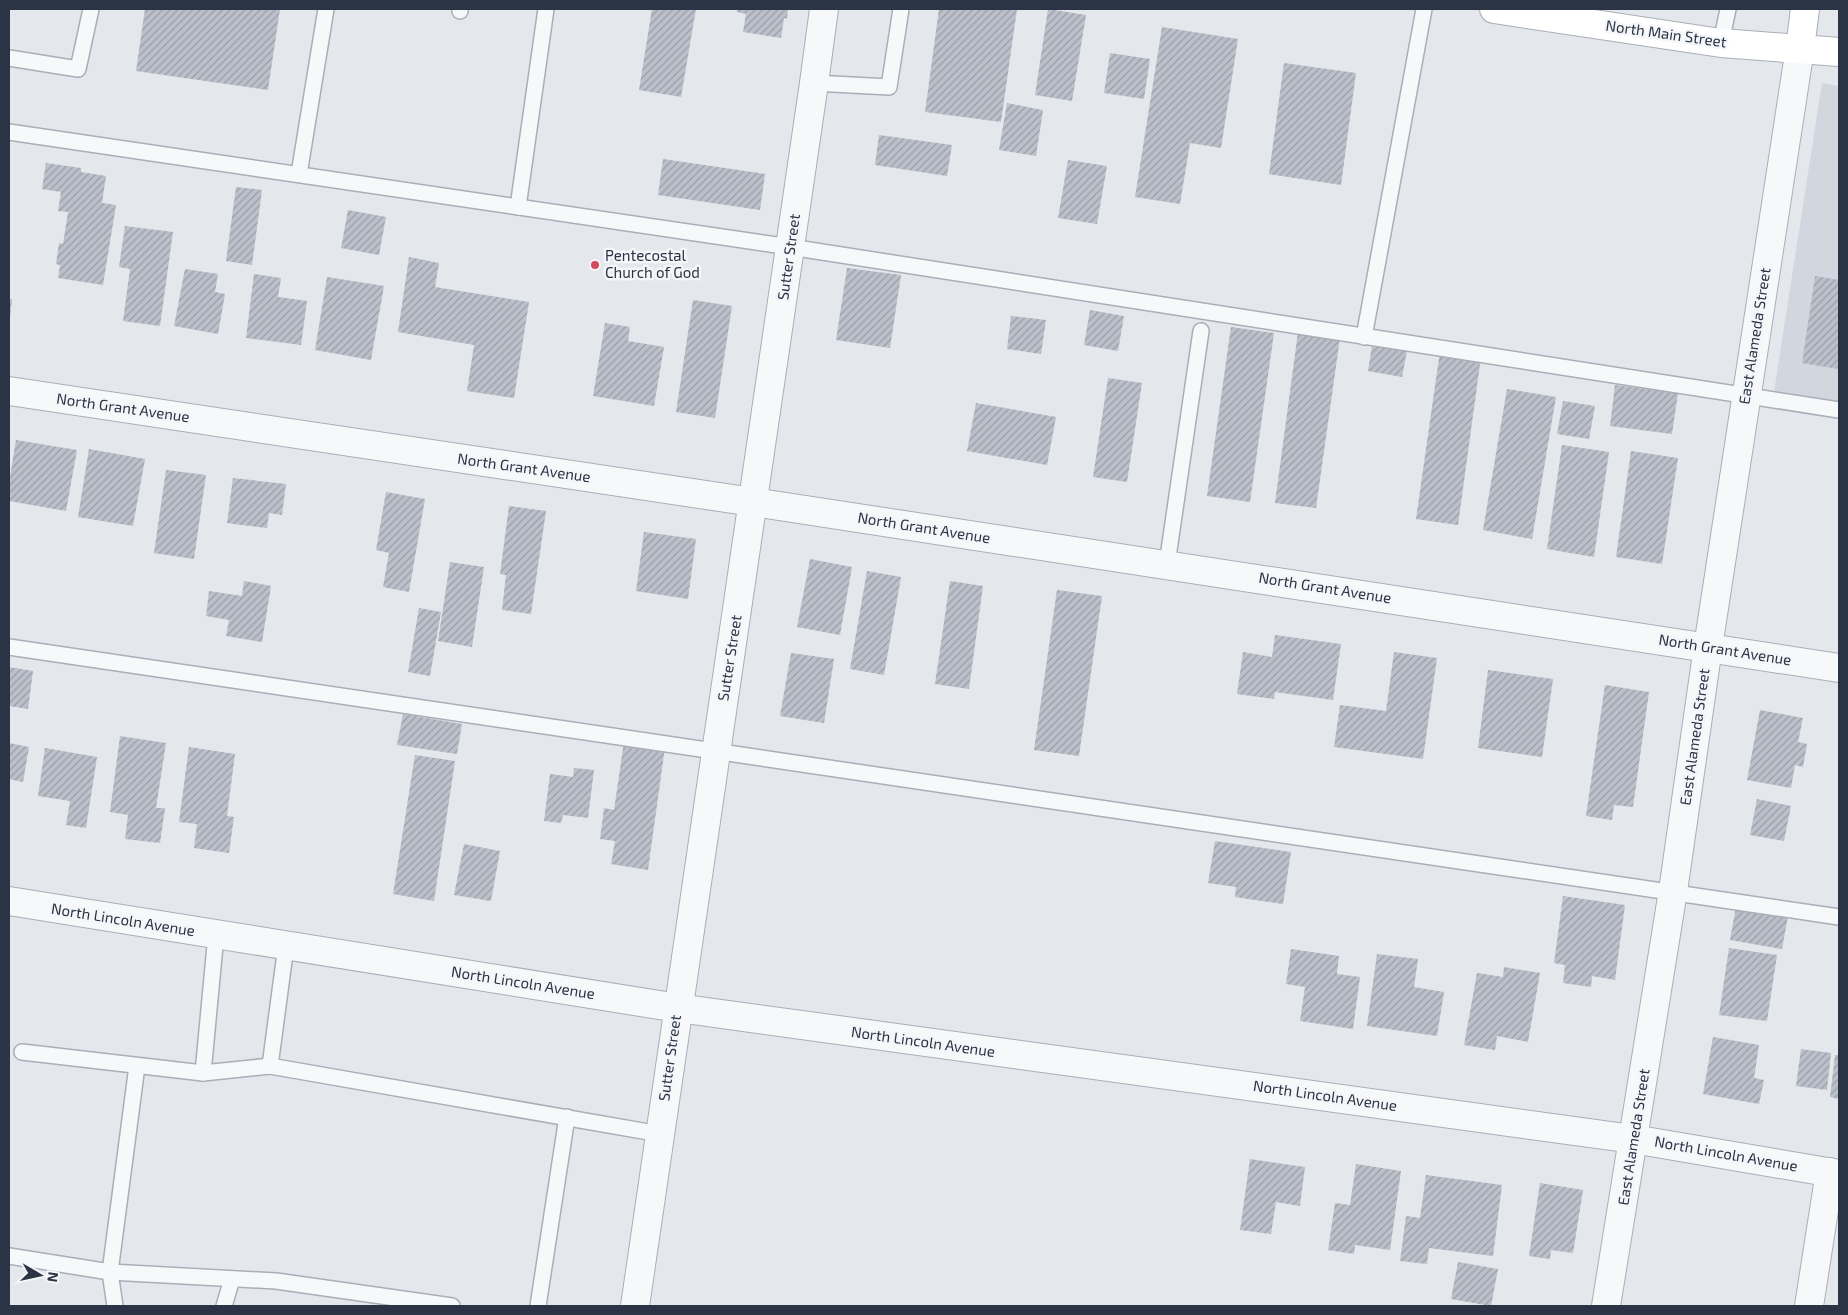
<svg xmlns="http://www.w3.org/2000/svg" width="1848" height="1315" font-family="'Exo 2',sans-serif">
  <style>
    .built { fill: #d2d6de }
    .building { fill: url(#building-hatch) }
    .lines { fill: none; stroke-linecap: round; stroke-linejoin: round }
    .lane-casing { stroke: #a9aeb7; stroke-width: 18 }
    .street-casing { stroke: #a9aeb7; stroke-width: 30 }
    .secondary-casing { stroke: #a9aeb7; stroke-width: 30 }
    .lane { stroke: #f7f8fa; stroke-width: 15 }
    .street { stroke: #f7f8fa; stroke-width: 28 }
    .secondary { stroke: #fff; stroke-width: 28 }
    .poi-dot { fill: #d1495b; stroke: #f4f6f9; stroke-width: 2 }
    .labels { text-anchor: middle; stroke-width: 5; stroke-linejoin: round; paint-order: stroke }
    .street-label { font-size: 15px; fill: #2b3445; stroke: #f4f6f9 }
    .poi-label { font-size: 15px; fill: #2b3445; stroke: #f4f6f9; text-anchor: start }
  </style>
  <defs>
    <pattern id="building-hatch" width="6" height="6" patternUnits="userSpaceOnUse" patternTransform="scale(1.25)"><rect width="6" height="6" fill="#bbc0ca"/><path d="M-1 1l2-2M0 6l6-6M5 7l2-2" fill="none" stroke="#989da6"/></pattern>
  </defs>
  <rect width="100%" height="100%" fill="#e4e7ec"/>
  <polygon class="built" points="1822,83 1839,86 1839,415 1772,405"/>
  <g class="building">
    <polygon points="145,9 280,9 268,90 136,71"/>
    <polygon points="652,9 696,9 681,97 639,90"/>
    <polygon points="738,9 788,9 787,19 784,18 781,38 743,32 746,14 737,12"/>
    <polygon points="939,9 1017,9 1001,122 925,112"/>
    <polygon points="1048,9 1086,15 1072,101 1035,95"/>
    <polygon points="1162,27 1238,39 1221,148 1190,143 1180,204 1135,197"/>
    <polygon points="1110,53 1150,59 1144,99 1104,93"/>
    <polygon points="1284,63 1356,73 1341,185 1269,174"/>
    <polygon points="1007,103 1043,110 1036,156 999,150"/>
    <polygon points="879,135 952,145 947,176 875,165"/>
    <polygon points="663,159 765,174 760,210 658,195"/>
    <polygon points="1068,160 1107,166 1097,224 1058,218"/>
    <polygon points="46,163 81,168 81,172 106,176 102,203 116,205 103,285 58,278 60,265 56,264 59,243 63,244 68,212 58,211 61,192 42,189"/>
    <polygon points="236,187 262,190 252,265 226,261"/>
    <polygon points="348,210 386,217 379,255 341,248"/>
    <polygon points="125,226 173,232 160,326 123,321 130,269 119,267"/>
    <polygon points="409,257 439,263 435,287 529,302 514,398 467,391 474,345 398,332"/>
    <polygon points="847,268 901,275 890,348 836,340"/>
    <polygon points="185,269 218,274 215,292 225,294 218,334 174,326"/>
    <polygon points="254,274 281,278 278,297 307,301 301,345 246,338"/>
    <polygon points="1815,276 1839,280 1839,369 1802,363"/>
    <polygon points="327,277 384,286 371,360 315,350"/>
    <polygon points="9,299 12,299 10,318 9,318"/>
    <polygon points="693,300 732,306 715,418 676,412"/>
    <polygon points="1090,310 1124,316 1118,351 1084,345"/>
    <polygon points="1011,316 1046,320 1041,354 1007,349"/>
    <polygon points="605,323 630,327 628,341 664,347 654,406 593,396"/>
    <polygon points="1231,327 1274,333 1250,502 1207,496"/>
    <polygon points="1298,332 1340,338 1316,508 1275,503"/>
    <polygon points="1373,340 1408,346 1402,377 1368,371"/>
    <polygon points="1440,351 1481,357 1458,525 1416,519"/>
    <polygon points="1108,378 1142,383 1127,482 1093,477"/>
    <polygon points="1615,385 1678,393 1672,434 1610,426"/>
    <polygon points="1507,389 1556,397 1532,539 1483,530"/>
    <polygon points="1563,401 1595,406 1589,439 1557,434"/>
    <polygon points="976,403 1056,417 1047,465 967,451"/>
    <polygon points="16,440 77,450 66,511 9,501 9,483"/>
    <polygon points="1562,445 1609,452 1594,557 1547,549"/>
    <polygon points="89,449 145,459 133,526 78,517"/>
    <polygon points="1631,451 1678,458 1662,564 1616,557"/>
    <polygon points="166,470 206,475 194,559 154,553"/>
    <polygon points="233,478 286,484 282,515 269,513 267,528 227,523"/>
    <polygon points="386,492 425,499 409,592 383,587 389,553 376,550"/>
    <polygon points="509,506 546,511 531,614 502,610 506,575 500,574"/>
    <polygon points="644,532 696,539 688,599 636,591"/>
    <polygon points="810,559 852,567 840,635 797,627"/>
    <polygon points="450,562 484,567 472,647 438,641"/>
    <polygon points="867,571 901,577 884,675 850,669"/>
    <polygon points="244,581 271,586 262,642 226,636 229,620 206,616 209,591 242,596"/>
    <polygon points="950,581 983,586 969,689 935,684"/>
    <polygon points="1057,590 1102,596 1079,756 1034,750"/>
    <polygon points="419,608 441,612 430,676 408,672"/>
    <polygon points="1275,635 1341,644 1333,700 1275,692 1274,699 1237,694 1243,652 1272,657"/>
    <polygon points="1394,652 1437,658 1423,759 1334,747 1340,705 1386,711"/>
    <polygon points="791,653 834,659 824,723 780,716"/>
    <polygon points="9,667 33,671 28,709 9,706"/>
    <polygon points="1488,670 1553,679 1542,757 1478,748"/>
    <polygon points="1605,685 1649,692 1633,807 1614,805 1612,820 1586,816"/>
    <polygon points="1760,710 1803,718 1798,742 1807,744 1803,767 1795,765 1791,788 1747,780"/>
    <polygon points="403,714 462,724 457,754 397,745"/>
    <polygon points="120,736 166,743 156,808 165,808 160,843 125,839 128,815 110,812"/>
    <polygon points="624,742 665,747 648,870 611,864 615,841 600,839 604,808 614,810"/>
    <polygon points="9,743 29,747 23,782 9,779"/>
    <polygon points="189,747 235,754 227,816 234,817 229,853 194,848 197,824 179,822"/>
    <polygon points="45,748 97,757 86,828 66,825 70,801 38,796"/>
    <polygon points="415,755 455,761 434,901 393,894"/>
    <polygon points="574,768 594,770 588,818 563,815 561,823 544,821 550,774 573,777"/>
    <polygon points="1757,799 1791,806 1784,841 1750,835"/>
    <polygon points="1215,841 1291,852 1283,904 1235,897 1236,887 1208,883"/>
    <polygon points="464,844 500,851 491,901 454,895"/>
    <polygon points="1563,896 1625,905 1615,980 1592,976 1591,987 1563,983 1565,965 1554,963"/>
    <polygon points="1736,907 1788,916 1782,949 1730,940"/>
    <polygon points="1729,948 1777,955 1767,1021 1719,1015"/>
    <polygon points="1291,949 1339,956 1337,974 1360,977 1353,1029 1300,1021 1305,987 1286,984"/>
    <polygon points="1377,954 1418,959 1414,987 1444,992 1437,1036 1367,1026"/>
    <polygon points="1504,967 1540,973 1528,1042 1497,1036 1495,1050 1464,1045 1477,973 1503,977"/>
    <polygon points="1713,1037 1759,1045 1754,1078 1764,1080 1759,1104 1703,1094"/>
    <polygon points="1801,1049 1831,1053 1827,1090 1796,1086"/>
    <polygon points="1835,1055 1839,1055 1839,1099 1830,1097"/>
    <polygon points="1250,1159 1305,1167 1300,1206 1276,1202 1271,1234 1240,1230"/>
    <polygon points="1356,1164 1401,1171 1390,1250 1355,1245 1354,1254 1328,1250 1335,1203 1350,1205"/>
    <polygon points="1426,1175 1502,1185 1493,1256 1429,1248 1427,1264 1400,1261 1406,1216 1420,1218"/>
    <polygon points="1540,1183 1583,1190 1573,1253 1551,1250 1550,1259 1529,1256"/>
    <polygon points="1458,1262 1498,1269 1491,1306 1451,1299"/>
  </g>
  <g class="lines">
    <defs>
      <g id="lane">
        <polyline points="460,11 460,9"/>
        <polyline points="1721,43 1728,9"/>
        <polyline points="9,58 78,69 91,9"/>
        <polyline points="814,83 889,87 901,9"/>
        <polyline points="9,132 790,247 1839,410"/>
        <polyline points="299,174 326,9"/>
        <polyline points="518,207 546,9"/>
        <polyline points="1364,337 1424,9"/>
        <polyline points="1167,564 1201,331"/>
        <polyline points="9,647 1839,917"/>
        <polyline points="216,935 203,1073 270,1066"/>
        <polyline points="286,946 270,1066 660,1134"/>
        <polyline points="22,1052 203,1073"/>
        <polyline points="9,1256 110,1272 137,1066"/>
        <polyline points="115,1306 110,1272 276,1281 452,1306"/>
        <polyline points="224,1306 232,1279"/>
        <polyline points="538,1306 567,1117"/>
      </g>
      <g id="street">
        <polyline points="9,391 753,502 1839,668"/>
        <polyline points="9,901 678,1008 1633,1139 1839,1174"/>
        <polyline points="635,1306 814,83 824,9"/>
        <polyline points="1606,1306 1673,891 1708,647 1800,48"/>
        <polyline points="1809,1306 1830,1172"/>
      </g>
      <g id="secondary">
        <polyline points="1494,9 1721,43 1839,52"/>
        <polyline points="1800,48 1805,9"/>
      </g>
    </defs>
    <use href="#lane" class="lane-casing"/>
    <use href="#street" class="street-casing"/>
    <use href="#secondary" class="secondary-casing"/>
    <use href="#lane" class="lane"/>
    <use href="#street" class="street"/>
    <use href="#secondary" class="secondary"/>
  </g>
  <circle class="poi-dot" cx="595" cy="265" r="5"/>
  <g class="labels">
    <g class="street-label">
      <text transform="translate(1666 34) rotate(8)" y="5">North Main Street</text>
      <text transform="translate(789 257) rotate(-82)" y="5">Sutter Street</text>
      <text transform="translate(1755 336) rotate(-81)" y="5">East Alameda Street</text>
      <text transform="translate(123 408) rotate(8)" y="5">North Grant Avenue</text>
      <text transform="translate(524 468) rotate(8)" y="5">North Grant Avenue</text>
      <text transform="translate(924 528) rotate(9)" y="5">North Grant Avenue</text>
      <text transform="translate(1325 588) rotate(9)" y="5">North Grant Avenue</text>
      <text transform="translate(1725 650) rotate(9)" y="5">North Grant Avenue</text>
      <text transform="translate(730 658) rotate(-81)" y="5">Sutter Street</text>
      <text transform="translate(1695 737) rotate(-82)" y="5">East Alameda Street</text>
      <text transform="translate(123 920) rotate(9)" y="5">North Lincoln Avenue</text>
      <text transform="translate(523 983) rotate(9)" y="5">North Lincoln Avenue</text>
      <text transform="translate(923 1042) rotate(8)" y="5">North Lincoln Avenue</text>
      <text transform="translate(670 1058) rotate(-82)" y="5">Sutter Street</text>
      <text transform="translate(1325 1096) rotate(8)" y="5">North Lincoln Avenue</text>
      <text transform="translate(1634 1137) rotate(-81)" y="5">East Alameda Street</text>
      <text transform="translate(1726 1154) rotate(10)" y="5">North Lincoln Avenue</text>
    </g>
    <g class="poi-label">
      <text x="605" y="261">Pentecostal<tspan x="605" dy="17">Church of God</tspan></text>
    </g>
  </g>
  <rect width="1848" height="1315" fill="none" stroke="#2b3445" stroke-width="20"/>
  <g transform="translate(40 1275) rotate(99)" stroke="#f4f6f9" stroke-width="4" paint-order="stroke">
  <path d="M0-4L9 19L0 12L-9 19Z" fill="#2b3445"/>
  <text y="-8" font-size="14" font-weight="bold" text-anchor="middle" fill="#2b3445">N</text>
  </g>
</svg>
